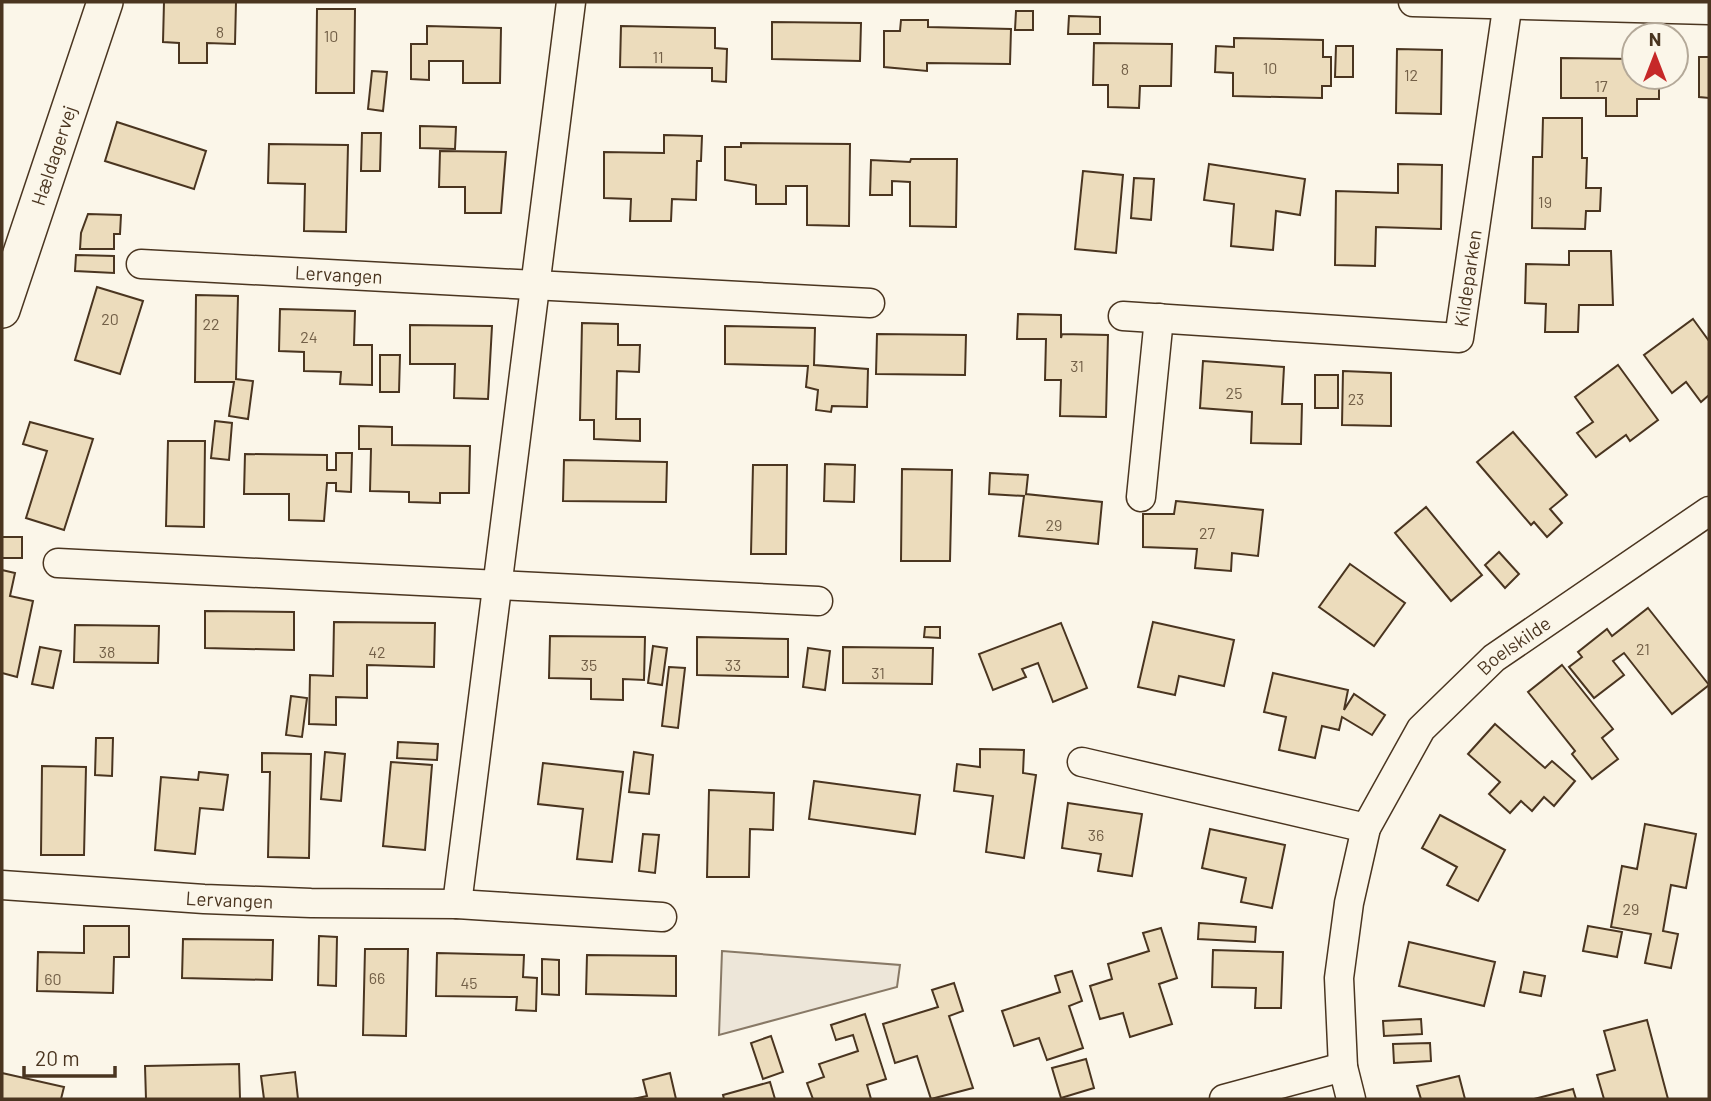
<svg xmlns="http://www.w3.org/2000/svg" width="1711" height="1101" font-family="Barlow,sans-serif">
  <style>
    .green { fill: #ede6d9; stroke: #887966; stroke-width: 2 }
    .building { fill: #ecdcbc; stroke: #4a3520; stroke-width: 2 }
    .lines { fill: none; stroke-linecap: round; stroke-linejoin: round }
    .minor-casing { stroke: #4a3520; stroke-width: 31 }
    .tertiary-casing { stroke: #4a3520; stroke-width: 38 }
    .minor { stroke: #fbf6e9; stroke-width: 28 }
    .tertiary { stroke: #fbf6e9; stroke-width: 35 }
    .labels { text-anchor: middle; stroke-width: 5; stroke-linejoin: round; paint-order: stroke }
    .number-label { font-size: 16px; fill: #725f47 }
    .street-label { font-size: 19px; fill: #4a3520; stroke: #fbf6e9 }
  </style>
  <rect width="100%" height="100%" fill="#fbf6e9"/>
  <polygon class="green" points="722,951 900,965 897,987 719,1035"/>
  <g class="building">
    <polygon points="164,2 236,2 235,44 207,43 207,63 179,63 179,43 163,42"/>
    <polygon points="317,9 355,9 354,93 316,93"/>
    <polygon points="1016,11 1033,11 1033,30 1015,30"/>
    <polygon points="1069,16 1100,17 1100,34 1068,34"/>
    <polygon points="901,20 928,20 928,27 1011,29 1010,64 927,63 927,71 884,67 884,31 900,31"/>
    <polygon points="772,22 861,23 860,61 772,59"/>
    <polygon points="427,26 501,28 500,83 463,83 463,61 429,61 429,80 411,79 411,44 427,44"/>
    <polygon points="621,26 715,28 715,48 727,49 726,82 712,81 712,68 620,67"/>
    <polygon points="1234,38 1323,40 1323,57 1331,57 1331,86 1322,86 1322,98 1233,96 1233,73 1215,72 1216,46 1234,47"/>
    <polygon points="1094,43 1172,44 1171,86 1140,86 1139,108 1108,107 1108,85 1093,85"/>
    <polygon points="1336,46 1353,46 1353,77 1335,77"/>
    <polygon points="1397,49 1442,50 1441,114 1396,113"/>
    <polygon points="1699,57 1709,57 1709,98 1699,97"/>
    <polygon points="1561,58 1634,59 1634,77 1659,77 1659,99 1637,99 1637,116 1606,116 1606,98 1561,98"/>
    <polygon points="372,71 387,72 383,111 368,109"/>
    <polygon points="1543,118 1582,118 1582,158 1587,158 1586,188 1601,188 1600,211 1586,211 1585,229 1532,228 1533,157 1542,157"/>
    <polygon points="117,122 206,151 194,189 105,161"/>
    <polygon points="420,126 456,127 455,149 420,148"/>
    <polygon points="362,133 381,133 380,171 361,171"/>
    <polygon points="664,135 702,136 701,161 697,161 696,200 672,199 671,221 630,221 631,199 604,198 604,152 664,153"/>
    <polygon points="741,143 850,144 849,226 807,225 807,186 786,186 786,204 756,204 756,185 725,180 725,147 741,147"/>
    <polygon points="269,144 348,145 346,232 304,231 305,184 268,183"/>
    <polygon points="440,151 506,152 501,213 465,213 465,187 439,187"/>
    <polygon points="911,159 957,159 956,227 910,226 910,182 892,181 892,195 870,195 871,160 910,162"/>
    <polygon points="1209,164 1305,179 1300,215 1276,211 1273,250 1231,246 1234,204 1204,200"/>
    <polygon points="1398,164 1442,165 1441,229 1376,227 1375,266 1335,265 1336,191 1398,193"/>
    <polygon points="1083,171 1123,175 1116,253 1075,249"/>
    <polygon points="1134,178 1154,179 1151,220 1131,218"/>
    <polygon points="88,214 121,215 120,234 114,234 114,249 80,249 81,233"/>
    <polygon points="1569,251 1611,251 1613,305 1579,305 1578,332 1545,332 1546,304 1525,303 1526,264 1569,265"/>
    <polygon points="76,255 114,256 114,273 75,271"/>
    <polygon points="97,287 143,301 120,374 75,360"/>
    <polygon points="196,295 238,296 236,379 253,381 248,419 229,416 234,382 195,382"/>
    <polygon points="280,309 355,311 354,345 372,345 372,385 340,384 341,372 304,371 304,352 279,351"/>
    <polygon points="1018,314 1061,315 1061,338 1062,334 1108,335 1106,417 1060,416 1061,380 1045,380 1046,339 1017,339"/>
    <polygon points="1693,319 1709,341 1709,395 1701,402 1686,382 1672,393 1644,355"/>
    <polygon points="582,323 618,324 618,345 640,345 639,372 617,371 616,419 640,419 640,441 594,439 594,420 580,420"/>
    <polygon points="410,325 492,326 488,399 454,398 455,364 410,364"/>
    <polygon points="725,326 815,328 814,365 868,369 867,407 832,406 831,412 816,410 818,390 806,387 808,366 725,364"/>
    <polygon points="877,334 966,335 965,375 876,374"/>
    <polygon points="380,355 400,355 399,392 380,392"/>
    <polygon points="1203,361 1284,367 1282,404 1302,404 1301,444 1251,443 1252,412 1200,408"/>
    <polygon points="1618,365 1658,420 1630,441 1626,435 1596,457 1577,433 1593,422 1575,397"/>
    <polygon points="1343,371 1391,373 1391,426 1342,425"/>
    <rect x="1315" y="375" width="23" height="33"/>
    <polygon points="215,421 232,423 229,460 211,458"/>
    <polygon points="30,422 93,439 64,530 26,518 47,451 23,444"/>
    <polygon points="359,426 392,427 392,445 470,446 469,493 440,493 440,503 409,502 409,492 370,491 371,449 359,449"/>
    <polygon points="1513,432 1567,495 1550,509 1562,523 1547,537 1534,522 1531,525 1477,462"/>
    <polygon points="168,441 205,441 204,527 166,526"/>
    <polygon points="336,453 352,453 351,492 336,491 336,483 327,483 324,521 289,520 289,494 244,494 245,454 327,455 327,470 336,470"/>
    <polygon points="564,460 667,462 666,502 563,501"/>
    <polygon points="825,464 855,465 854,502 824,501"/>
    <polygon points="753,465 787,465 786,554 751,554"/>
    <polygon points="902,469 952,470 950,561 901,561"/>
    <polygon points="990,473 1028,475 1026,494 1102,502 1098,544 1019,536 1024,496 989,494"/>
    <polygon points="1176,501 1263,510 1258,556 1232,553 1231,571 1195,568 1197,549 1143,547 1143,514 1174,514"/>
    <polygon points="1426,507 1482,575 1451,601 1395,533"/>
    <rect x="2" y="537" width="20" height="21"/>
    <polygon points="1499,552 1519,574 1505,588 1485,565"/>
    <polygon points="1350,564 1405,603 1374,646 1319,607"/>
    <polygon points="2,570 15,573 10,596 33,601 17,677 2,673"/>
    <polygon points="1648,608 1709,685 1672,714 1624,653 1613,661 1624,675 1594,698 1569,667 1582,657 1578,652 1607,629 1612,636"/>
    <polygon points="205,611 294,612 294,650 205,648"/>
    <polygon points="334,622 435,623 434,667 367,665 367,698 336,697 336,725 309,724 310,675 333,676"/>
    <polygon points="1153,622 1234,640 1224,686 1179,676 1175,695 1138,687"/>
    <polygon points="1061,623 1087,688 1053,702 1038,663 1022,669 1026,677 993,690 979,654"/>
    <polygon points="75,625 159,626 158,663 74,662"/>
    <polygon points="925,627 940,627 940,638 924,637"/>
    <polygon points="550,636 645,637 644,680 623,679 623,700 591,699 591,679 549,678"/>
    <polygon points="697,637 788,639 788,677 697,675"/>
    <polygon points="653,646 667,648 662,685 648,683"/>
    <polygon points="40,647 61,651 53,688 32,684"/>
    <polygon points="843,647 933,648 932,684 843,683"/>
    <polygon points="808,648 830,651 825,690 803,687"/>
    <polygon points="1562,665 1613,729 1602,738 1618,759 1592,779 1572,754 1575,751 1528,692"/>
    <polygon points="669,667 685,668 678,728 662,726"/>
    <polygon points="1273,673 1348,690 1344,710 1354,694 1385,715 1372,735 1342,717 1339,730 1322,726 1315,758 1279,750 1286,717 1264,712"/>
    <polygon points="291,696 307,698 302,737 286,735"/>
    <polygon points="1495,724 1545,768 1552,761 1575,781 1554,806 1544,797 1532,811 1521,801 1510,813 1489,794 1500,782 1468,754"/>
    <polygon points="96,738 113,738 112,776 95,775"/>
    <polygon points="398,742 438,744 437,760 397,758"/>
    <polygon points="980,749 1024,750 1023,773 1036,775 1024,858 986,852 993,796 954,791 957,764 980,767"/>
    <polygon points="325,752 345,754 341,801 321,799"/>
    <polygon points="634,752 653,755 649,794 629,792"/>
    <polygon points="262,753 311,754 309,858 268,857 270,772 262,772"/>
    <polygon points="391,762 432,765 425,850 383,846"/>
    <polygon points="543,763 623,772 612,862 577,859 583,809 538,804"/>
    <polygon points="42,766 86,767 84,855 41,855"/>
    <polygon points="199,772 228,775 223,810 200,808 195,854 155,850 161,777 198,780"/>
    <polygon points="814,781 920,795 915,834 809,819"/>
    <polygon points="709,790 774,793 773,830 750,829 749,877 707,877"/>
    <polygon points="1068,803 1142,814 1132,876 1098,871 1101,854 1062,848"/>
    <polygon points="1440,815 1505,850 1478,901 1447,885 1457,867 1422,848"/>
    <polygon points="1645,824 1696,834 1686,888 1671,885 1663,931 1678,934 1671,968 1645,963 1651,934 1611,927 1622,866 1637,869"/>
    <polygon points="1210,829 1285,845 1272,908 1241,902 1246,878 1202,868"/>
    <polygon points="643,834 659,835 655,873 639,871"/>
    <polygon points="1199,923 1256,927 1255,942 1198,939"/>
    <polygon points="84,926 129,926 129,957 114,957 113,993 37,991 38,952 84,953"/>
    <polygon points="1588,926 1622,932 1617,957 1583,951"/>
    <polygon points="1161,928 1177,978 1159,984 1172,1024 1130,1037 1123,1013 1100,1019 1090,986 1112,979 1108,964 1149,951 1143,933"/>
    <polygon points="319,936 337,937 336,986 318,985"/>
    <polygon points="183,939 273,940 272,980 182,978"/>
    <polygon points="1409,942 1495,962 1484,1006 1399,986"/>
    <polygon points="365,949 408,949 406,1036 363,1035"/>
    <polygon points="1213,950 1283,952 1281,1008 1255,1008 1256,988 1212,987"/>
    <polygon points="437,953 524,955 523,977 537,978 536,1011 516,1010 517,997 436,996"/>
    <polygon points="587,955 676,956 676,996 586,994"/>
    <polygon points="542,959 559,960 559,995 542,994"/>
    <polygon points="1072,971 1082,1001 1069,1006 1083,1048 1047,1060 1039,1038 1014,1046 1002,1011 1060,992 1055,976"/>
    <polygon points="1524,972 1545,976 1541,996 1520,992"/>
    <polygon points="954,983 963,1011 949,1016 973,1088 931,1099 917,1056 895,1063 883,1024 938,1007 932,990"/>
    <polygon points="865,1014 886,1079 867,1085 871,1099 813,1099 807,1083 824,1077 819,1064 858,1051 853,1035 836,1040 831,1025"/>
    <polygon points="1421,1019 1422,1034 1384,1036 1383,1021"/>
    <polygon points="1647,1020 1668,1099 1604,1099 1597,1075 1615,1070 1604,1031"/>
    <polygon points="771,1036 783,1072 763,1079 751,1043"/>
    <polygon points="1430,1043 1431,1061 1394,1063 1393,1044"/>
    <polygon points="1086,1059 1094,1088 1061,1098 1052,1068"/>
    <polygon points="239,1064 240,1099 146,1099 145,1066"/>
    <polygon points="295,1072 298,1099 264,1099 261,1076"/>
    <polygon points="2,1073 64,1087 61,1099 2,1099"/>
    <polygon points="670,1073 676,1099 633,1099 647,1096 643,1080"/>
    <polygon points="1459,1076 1465,1099 1421,1099 1417,1086"/>
    <polygon points="770,1082 775,1099 724,1099 723,1095"/>
    <polygon points="1573,1089 1576,1099 1534,1099"/>
  </g>
  <g class="lines">
    <defs>
      <g id="minor">
        <polyline points="1413,2 1709,10"/>
        <path id="s1" d="M 141,264 L 870,303"/>
        <path id="s2" d="M 1123,316 L 1459,338 L 1508,2"/>
        <polyline points="1141,497 1159,318"/>
        <polyline points="58,563 818,601"/>
        <polyline points="1082,762 1366,828"/>
        <path id="s3" d="M 2,885 L 204,899 L 311,903 L 457,904 L 662,917"/>
        <polyline points="457,904 571,2"/>
        <polyline points="1224,1099 1343,1067"/>
        <path id="s4" d="M 1351,1099 L 1343,1067 L 1339,978 L 1349,903 L 1366,828 L 1421,729 L 1494,658 L 1709,511"/>
      </g>
      <g id="tertiary">
        <path id="s5" d="M 2,310 L 105,2"/>
      </g>
    </defs>
    <use href="#minor" class="minor-casing"/>
    <use href="#tertiary" class="tertiary-casing"/>
    <use href="#minor" class="minor"/>
    <use href="#tertiary" class="tertiary"/>
  </g>
  <g class="labels">
    <g class="number-label">
      <text x="220" y="38">8</text>
      <text x="331" y="42">10</text>
      <text x="658" y="63">11</text>
      <text x="1270" y="74">10</text>
      <text x="1125" y="75">8</text>
      <text x="1411" y="81">12</text>
      <text x="1601" y="92">17</text>
      <text x="1545" y="208">19</text>
      <text x="110" y="325">20</text>
      <text x="211" y="330">22</text>
      <text x="309" y="343">24</text>
      <text x="1077" y="372">31</text>
      <text x="1234" y="399">25</text>
      <text x="1356" y="405">23</text>
      <text x="1054" y="531">29</text>
      <text x="1207" y="539">27</text>
      <text x="1643" y="655">21</text>
      <text x="107" y="658">38</text>
      <text x="377" y="658">42</text>
      <text x="589" y="671">35</text>
      <text x="733" y="671">33</text>
      <text x="878" y="679">31</text>
      <text x="1096" y="841">36</text>
      <text x="1631" y="915">29</text>
      <text x="377" y="984">66</text>
      <text x="53" y="985">60</text>
      <text x="469" y="989">45</text>
    </g>
    <g class="street-label">
      <text dy="7" stroke="none"><textPath href="#s5" startOffset="163">Hældagervej</textPath></text>
      <text dy="7" stroke="none"><textPath href="#s1" startOffset="198">Lervangen</textPath></text>
      <text dy="7" stroke="none"><textPath href="#s2" startOffset="397">Kildeparken</textPath></text>
      <text dy="7" stroke="none"><textPath href="#s4" startOffset="513">Boelskilde</textPath></text>
      <text dy="7" stroke="none"><textPath href="#s3" startOffset="228">Lervangen</textPath></text>
    </g>
  </g>
  <rect width="1711" height="1101" fill="none" stroke="#4a3520" stroke-width="7"/>
  <g transform="translate(1655 56)"><circle r="33" fill="#fbf6e9" stroke="#b4a999" stroke-width="2"/>
  <path d="M0-5L12 26L0 18L-12 26Z" fill="#c62828"/>
  <text y="-10" font-size="19" font-weight="bold" text-anchor="middle" fill="#4a3520">N</text>
  </g>
  <path d="M24 1066v10h91v-10" fill="none" stroke="#4a3520" stroke-width="3.5"/>
  <text x="35" y="1066" font-size="21" fill="#4a3520" stroke="#fbf6e9" stroke-width="5" paint-order="stroke">20 m</text>
</svg>
